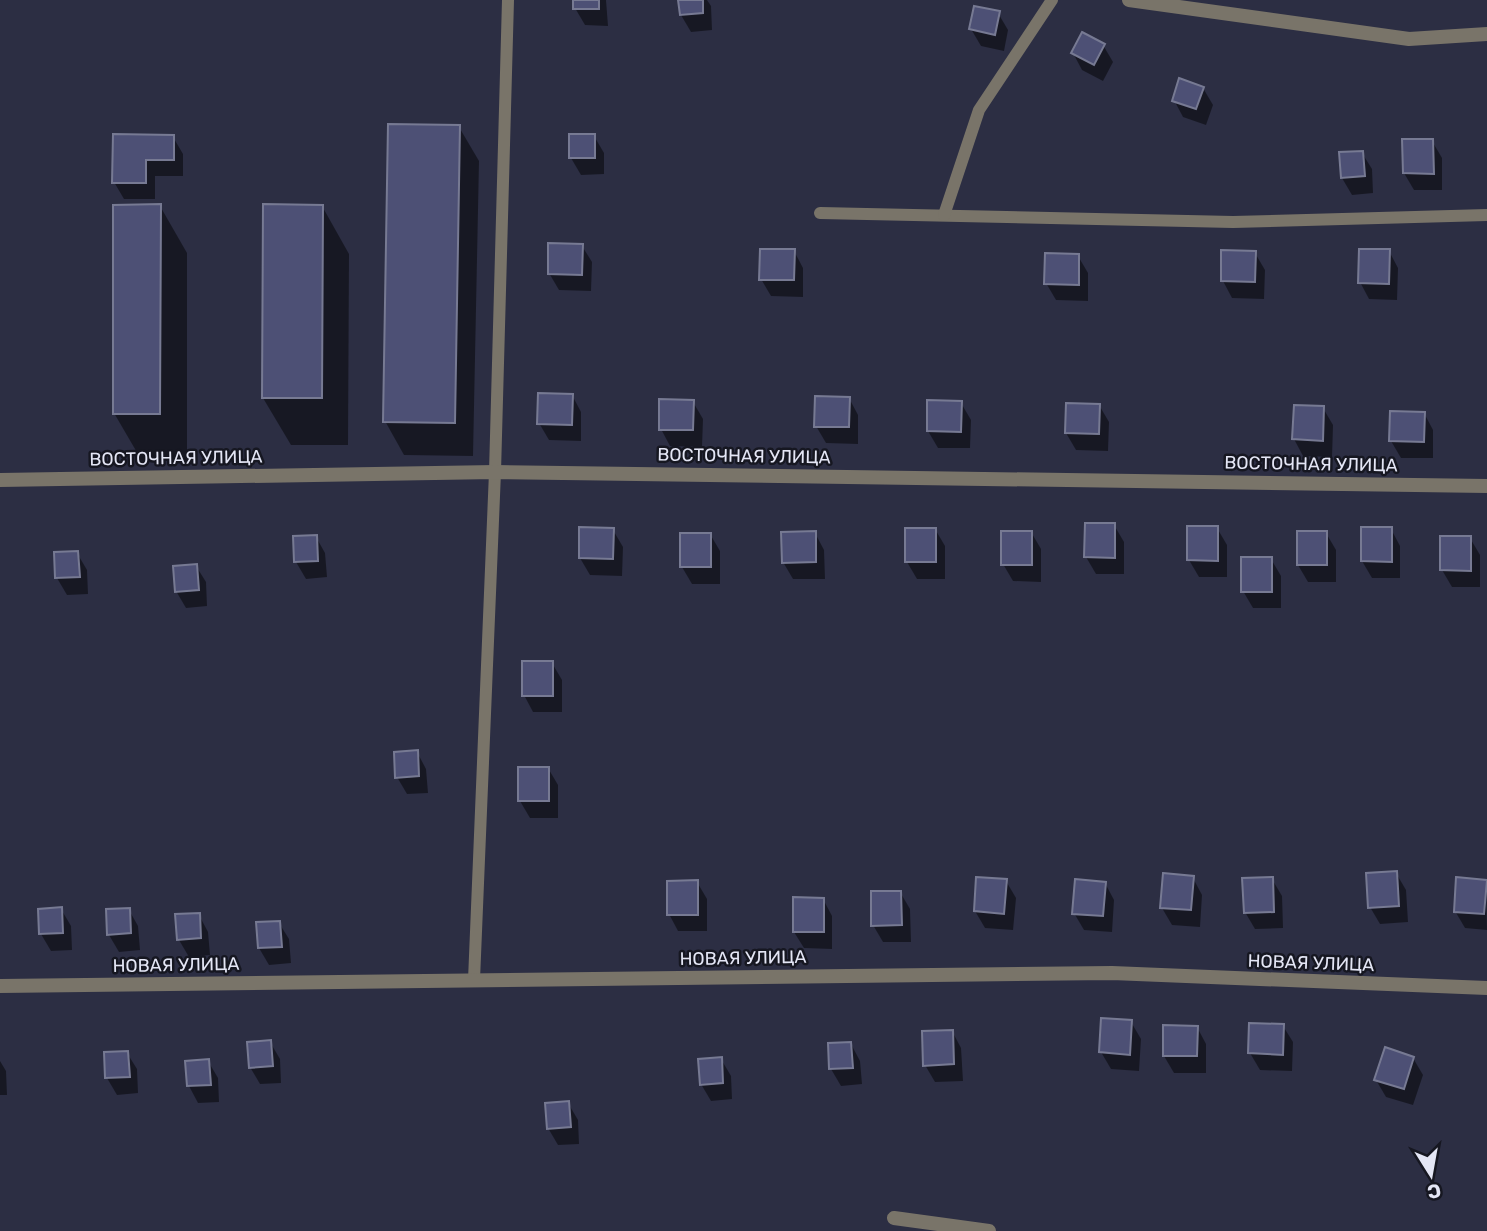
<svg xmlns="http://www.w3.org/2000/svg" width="1487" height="1231" font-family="Rubik,sans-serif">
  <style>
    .shadow { fill: #0007 }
    .building { fill: #4d5075; stroke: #777a93; stroke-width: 2 }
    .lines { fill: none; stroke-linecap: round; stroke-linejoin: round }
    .service { stroke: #797469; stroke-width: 12 }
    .minor { stroke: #797469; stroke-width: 14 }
    .labels { text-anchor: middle; stroke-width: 5; stroke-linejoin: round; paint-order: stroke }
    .street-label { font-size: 18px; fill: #e4e6f5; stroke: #161721 }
  </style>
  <rect width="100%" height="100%" fill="#2c2e43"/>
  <g class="shadow">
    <polygon points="575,0 606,0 608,26 585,25 575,8"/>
    <polygon points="680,0 707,0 711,6 712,30 691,32 681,15"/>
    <polygon points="998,13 1008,30 1004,51 981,46 971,29"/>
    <polygon points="1103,45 1113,62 1103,81 1082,70 1073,53"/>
    <polygon points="1203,88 1213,105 1206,125 1183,117 1174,100"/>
    <polygon points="459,127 479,161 473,456 404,455 385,421"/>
    <polygon points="594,136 604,153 604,174 581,175 571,158"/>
    <polygon points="173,137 183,154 183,176 155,176 155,199 124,199 114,182"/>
    <polygon points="1432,141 1442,158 1442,190 1414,190 1404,173"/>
    <polygon points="1362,153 1372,169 1373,193 1352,195 1342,178"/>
    <polygon points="160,206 187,253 187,461 142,461 114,413"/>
    <polygon points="322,206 349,254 348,445 291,445 263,398"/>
    <polygon points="582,246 592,262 591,291 559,290 549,273"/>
    <polygon points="794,251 803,268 803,297 771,296 761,279"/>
    <polygon points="1389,251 1398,268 1397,300 1369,299 1360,282"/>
    <polygon points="1255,253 1265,270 1264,299 1232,298 1223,281"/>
    <polygon points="1078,256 1088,273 1088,301 1056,300 1046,283"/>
    <polygon points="572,395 581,412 581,441 549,440 539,423"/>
    <polygon points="849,398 858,415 858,444 826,443 816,426"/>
    <polygon points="693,402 703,419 702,447 670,446 661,429"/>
    <polygon points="961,403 971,420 970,448 938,448 928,431"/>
    <polygon points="1099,405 1109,422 1108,451 1076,450 1066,433"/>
    <polygon points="1323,408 1333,425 1332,457 1303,456 1294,439"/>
    <polygon points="1424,413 1433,430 1433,458 1401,458 1391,441"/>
    <polygon points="1114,525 1124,542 1124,574 1096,574 1086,557"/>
    <polygon points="1217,528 1227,545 1227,577 1199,577 1189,560"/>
    <polygon points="935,529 945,546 945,579 917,579 907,562"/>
    <polygon points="1391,529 1400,546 1400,578 1372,578 1362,561"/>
    <polygon points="613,530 623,547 622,576 590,575 580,558"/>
    <polygon points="1031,532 1041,549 1041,582 1013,581 1003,564"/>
    <polygon points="815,533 824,550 825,579 793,579 783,562"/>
    <polygon points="1326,533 1336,550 1336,582 1308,582 1298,565"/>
    <polygon points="710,534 720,551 720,584 692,584 682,567"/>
    <polygon points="316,537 325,553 327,577 306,579 296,562"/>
    <polygon points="1470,538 1480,555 1480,587 1452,587 1442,570"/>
    <polygon points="77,553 87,570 88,594 67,595 57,578"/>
    <polygon points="1271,559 1281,576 1281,608 1253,608 1243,591"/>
    <polygon points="196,566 206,582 207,606 186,608 176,591"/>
    <polygon points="552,663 562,680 562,712 533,712 524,695"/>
    <polygon points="417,752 426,769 428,793 407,794 397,777"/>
    <polygon points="548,768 558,785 558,818 530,818 520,801"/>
    <polygon points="1396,873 1406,890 1408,922 1380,924 1370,907"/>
    <polygon points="1193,878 1202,895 1200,927 1172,925 1162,908"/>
    <polygon points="1272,879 1282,896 1283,928 1255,929 1245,912"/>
    <polygon points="1006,881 1016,898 1013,930 985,928 975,911"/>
    <polygon points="1486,881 1487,930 1465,928 1455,911"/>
    <polygon points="697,882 707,899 707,931 678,931 669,914"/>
    <polygon points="1105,883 1114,900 1112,932 1084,930 1074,913"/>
    <polygon points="900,892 910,909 911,942 883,942 873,925"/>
    <polygon points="823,899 832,916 832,949 804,948 794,932"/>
    <polygon points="61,909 71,926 72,950 51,951 41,934"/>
    <polygon points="129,910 138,926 140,950 119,952 109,935"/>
    <polygon points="199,915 208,932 210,955 189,957 179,940"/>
    <polygon points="279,923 289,939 291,963 269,965 259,948"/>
    <polygon points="1131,1022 1141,1039 1139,1071 1111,1069 1101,1052"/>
    <polygon points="1283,1026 1293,1042 1292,1071 1260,1070 1250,1053"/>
    <polygon points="1197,1027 1206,1044 1206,1073 1174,1073 1164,1056"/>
    <polygon points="952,1031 961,1048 963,1081 935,1082 925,1065"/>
    <polygon points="270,1042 280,1059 281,1083 260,1084 250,1067"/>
    <polygon points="851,1044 860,1061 862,1084 841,1086 831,1069 829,1045"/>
    <polygon points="127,1053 137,1069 138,1093 117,1095 107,1078"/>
    <polygon points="1413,1058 1423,1075 1413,1105 1386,1097 1376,1080"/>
    <polygon points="721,1059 731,1076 732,1099 711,1101 701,1084"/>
    <polygon points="0,1061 6,1071 7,1095 0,1095"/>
    <polygon points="208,1061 218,1078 219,1102 198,1103 189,1086"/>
    <polygon points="568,1103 578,1120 579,1144 558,1145 548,1128"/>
  </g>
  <g class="building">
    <rect x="573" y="0" width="26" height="9"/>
    <polygon points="678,0 703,0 703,13 680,15"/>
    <polygon points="974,6 1000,11 995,35 969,29"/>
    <polygon points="1082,32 1105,44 1094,65 1071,53"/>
    <polygon points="1179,78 1204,87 1196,109 1172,101"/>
    <polygon points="388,124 460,125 455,423 383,422"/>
    <polygon points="113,134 174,135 174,160 146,160 146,183 112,183"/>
    <rect x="569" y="134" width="26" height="24"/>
    <polygon points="1402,139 1433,139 1434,174 1403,173"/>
    <polygon points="1363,151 1365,176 1341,178 1339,152"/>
    <polygon points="161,204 160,414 113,414 113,205"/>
    <polygon points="263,204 323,205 322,398 262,398"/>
    <polygon points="548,243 583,244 582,275 548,274"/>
    <polygon points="760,249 795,249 794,280 759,280"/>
    <polygon points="1359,249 1390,249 1389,284 1358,283"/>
    <polygon points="1221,250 1256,251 1255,282 1221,281"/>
    <polygon points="1045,253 1079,254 1079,285 1044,284"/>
    <polygon points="538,393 573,394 572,425 537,424"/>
    <polygon points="815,396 850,397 849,427 814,427"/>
    <polygon points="659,399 694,400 693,430 659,430"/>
    <polygon points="927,400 962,401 961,432 927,431"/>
    <polygon points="1066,403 1100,404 1099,434 1065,433"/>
    <polygon points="1294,405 1324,406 1323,441 1292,439"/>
    <polygon points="1390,411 1425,412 1424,442 1389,441"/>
    <polygon points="1085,523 1115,523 1115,558 1084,557"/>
    <polygon points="1187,526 1218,526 1218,561 1187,560"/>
    <polygon points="579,527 614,528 613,559 579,558"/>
    <polygon points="1361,527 1392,527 1392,562 1361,561"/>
    <rect x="905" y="528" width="31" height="34"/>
    <polygon points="816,531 816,562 782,563 781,532"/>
    <rect x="1001" y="531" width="31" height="34"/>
    <rect x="1297" y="531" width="30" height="34"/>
    <rect x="680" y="533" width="31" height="34"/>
    <polygon points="317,535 318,561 294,562 293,536"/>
    <polygon points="1440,536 1471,536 1471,571 1440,570"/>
    <polygon points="78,551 80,577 55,578 54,552"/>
    <rect x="1241" y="557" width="31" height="35"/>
    <polygon points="197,564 199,590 175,592 173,566"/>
    <rect x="522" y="661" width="31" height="35"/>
    <polygon points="418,750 419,776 395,778 394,752"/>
    <rect x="518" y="767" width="31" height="34"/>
    <polygon points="1397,871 1399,906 1368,908 1366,873"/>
    <polygon points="1163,873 1194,876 1191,910 1160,908"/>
    <polygon points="976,877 1007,879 1004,914 974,911"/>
    <polygon points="1273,877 1274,912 1244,913 1242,878"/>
    <polygon points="1456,877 1487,880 1484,914 1454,912"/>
    <polygon points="1075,879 1106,882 1103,916 1072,914"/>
    <polygon points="698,880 698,915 667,915 667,881"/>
    <polygon points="871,891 901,891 902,925 871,926"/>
    <polygon points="793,897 824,898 824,932 793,932"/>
    <polygon points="62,907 63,933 39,934 38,909"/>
    <polygon points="130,908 131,933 107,935 106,909"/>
    <polygon points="200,913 201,938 177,940 175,914"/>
    <polygon points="280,921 282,947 258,948 256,922"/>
    <polygon points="1101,1018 1132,1020 1130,1055 1099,1052"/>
    <polygon points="1249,1023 1284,1024 1283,1055 1248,1053"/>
    <polygon points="1163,1025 1198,1026 1197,1056 1163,1056"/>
    <polygon points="953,1030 954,1064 923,1066 922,1031"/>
    <polygon points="271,1040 273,1066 249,1068 247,1042"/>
    <polygon points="851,1042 853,1068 829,1069 828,1043"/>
    <polygon points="1385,1047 1414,1057 1404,1089 1374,1080"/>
    <polygon points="128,1051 130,1077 105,1078 104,1052"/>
    <polygon points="722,1057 723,1083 700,1085 698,1059"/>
    <polygon points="209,1059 211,1085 187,1086 185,1061"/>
    <polygon points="569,1101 571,1127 547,1129 545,1103"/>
  </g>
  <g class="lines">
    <g class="service">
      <polyline points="820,213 1233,222 1487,215"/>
      <polyline points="944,215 979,110 1052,0"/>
      <polyline points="474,980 495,472 508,0"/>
    </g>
    <g class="minor">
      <polyline points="1129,0 1409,39 1487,34"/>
      <polyline points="0,480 495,472 1487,486"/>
      <polyline points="0,986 1112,973 1487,988"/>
      <polyline points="894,1218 989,1231"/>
    </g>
  </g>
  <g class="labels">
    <g class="street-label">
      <text transform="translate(744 456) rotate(1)" y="6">ВОСТОЧНАЯ УЛИЦА</text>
      <text transform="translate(176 458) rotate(-1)" y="6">ВОСТОЧНАЯ УЛИЦА</text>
      <text transform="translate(1311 464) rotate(1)" y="6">ВОСТОЧНАЯ УЛИЦА</text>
      <text transform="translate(743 958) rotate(-1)" y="6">НОВАЯ УЛИЦА</text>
      <text transform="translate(1311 963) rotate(2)" y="6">НОВАЯ УЛИЦА</text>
      <text transform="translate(176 965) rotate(-1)" y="6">НОВАЯ УЛИЦА</text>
    </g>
  </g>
  <g transform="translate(1431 1175) rotate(169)" stroke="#161721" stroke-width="5" paint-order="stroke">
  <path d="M0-5L12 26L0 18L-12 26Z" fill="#e4e6f5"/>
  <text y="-10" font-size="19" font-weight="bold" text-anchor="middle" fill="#e4e6f5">С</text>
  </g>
</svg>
